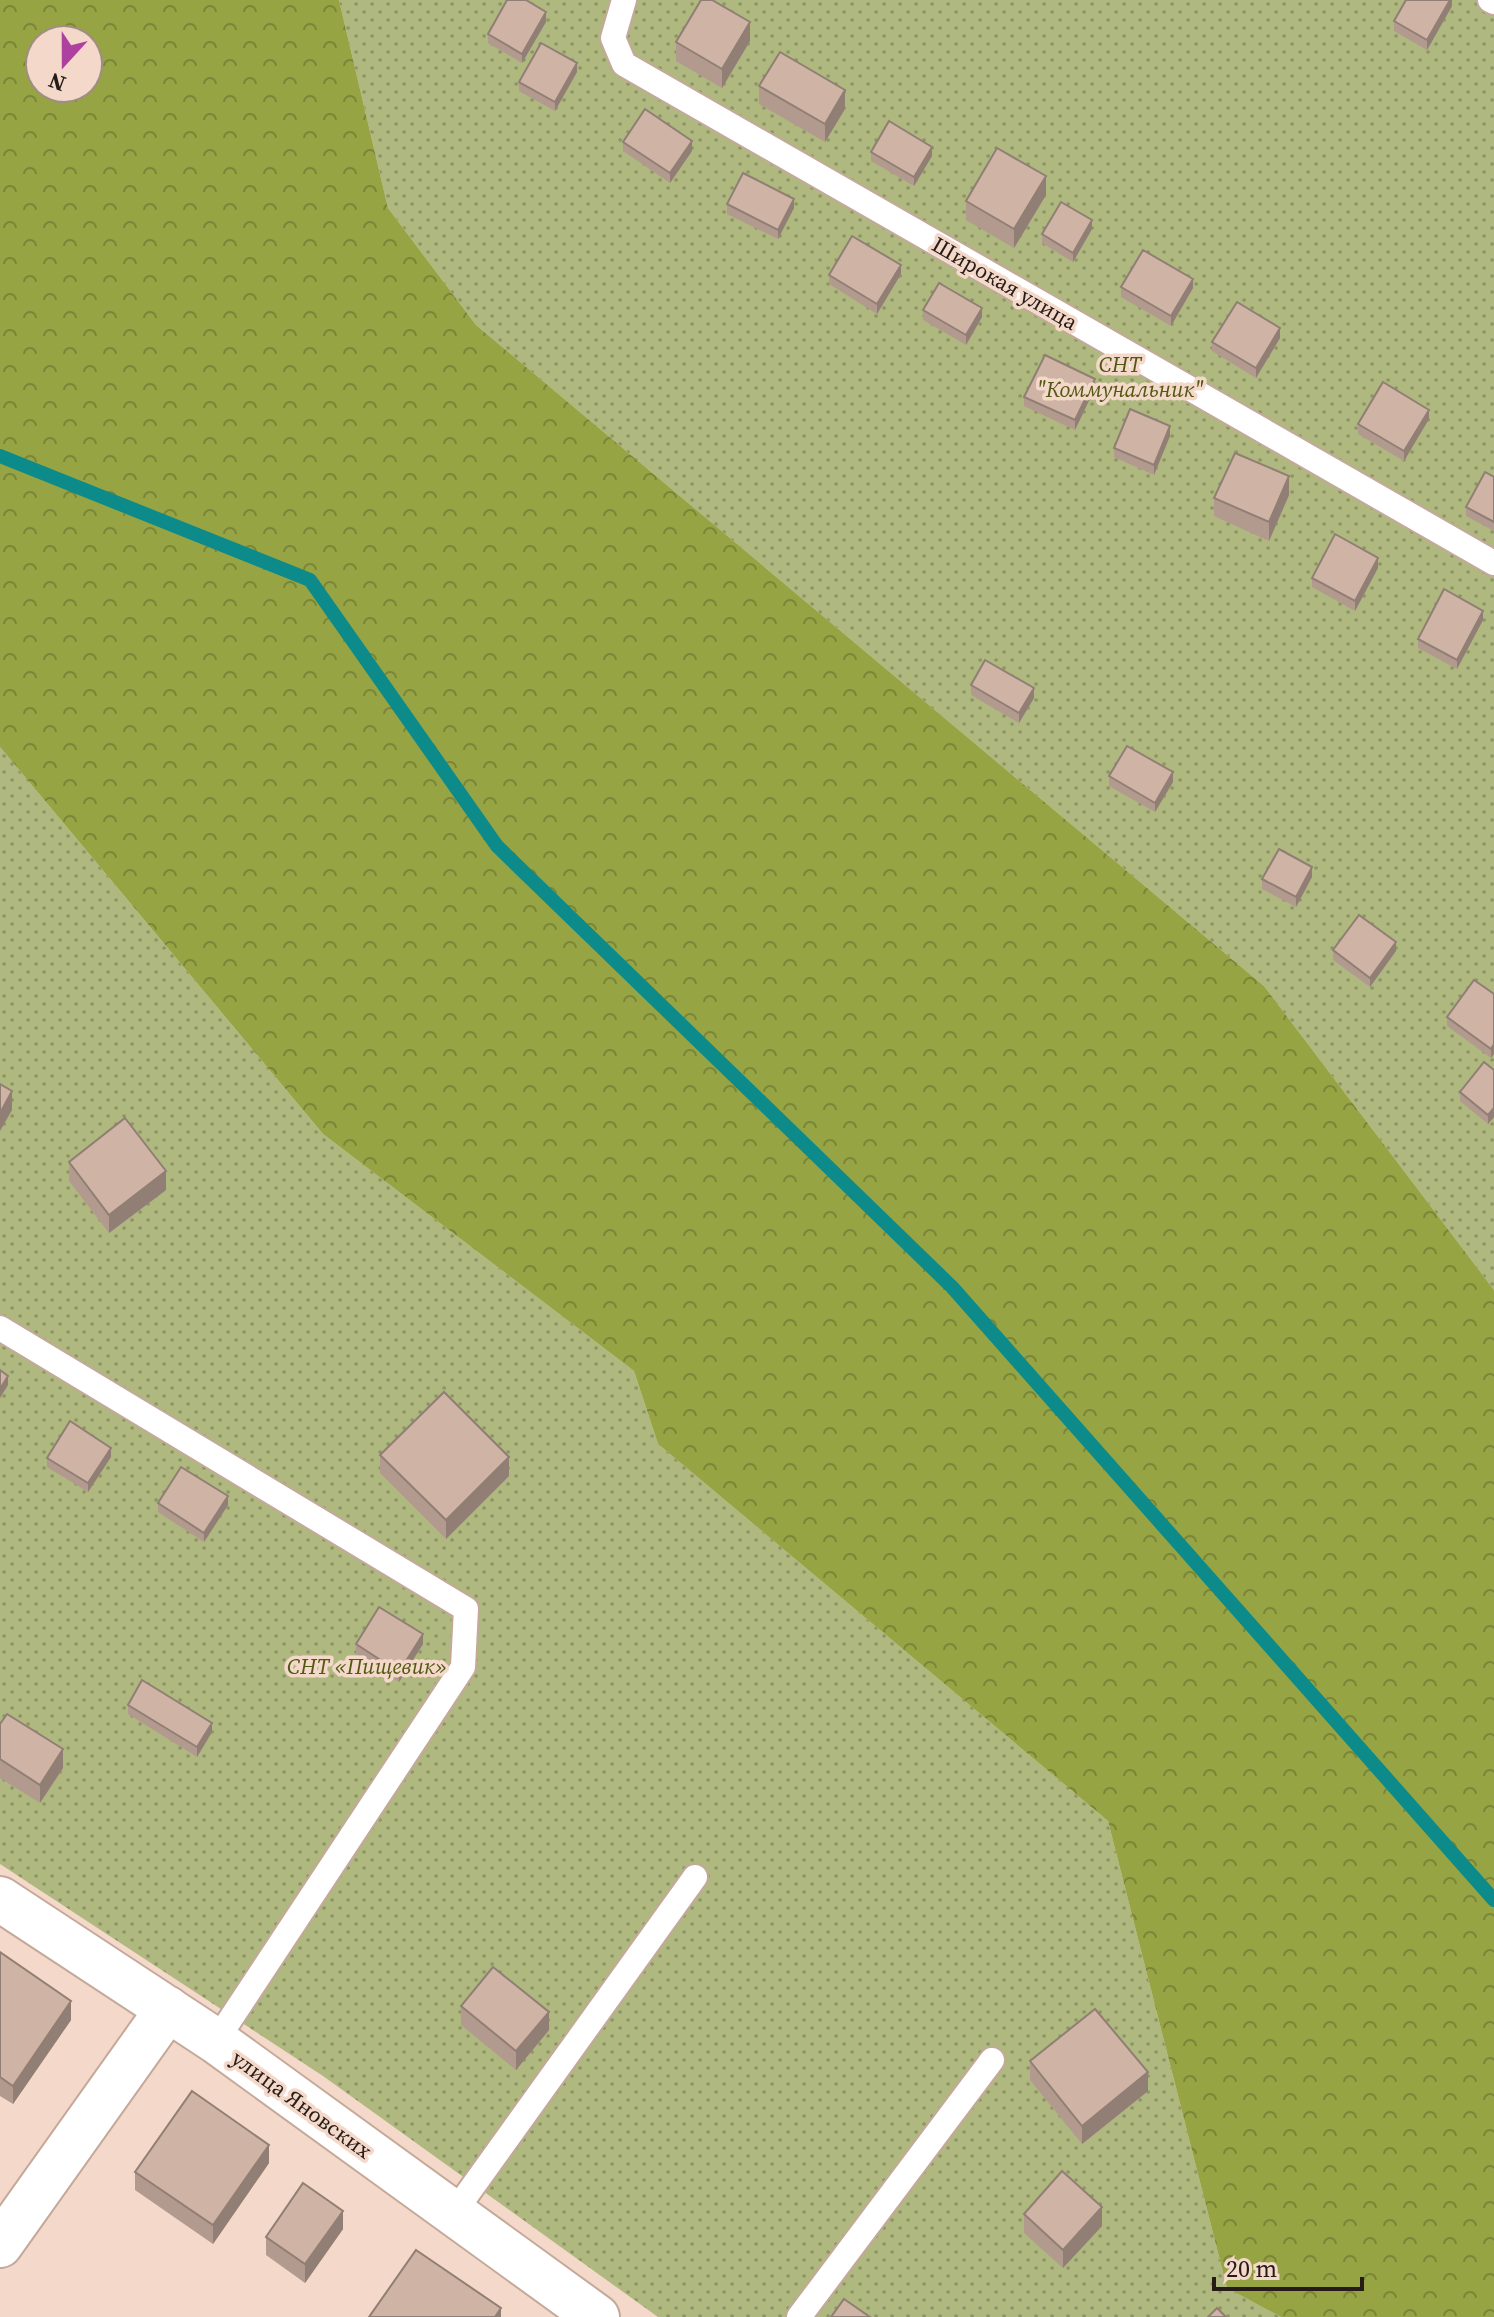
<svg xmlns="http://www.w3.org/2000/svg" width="1494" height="2317" font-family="'Source Serif 4',serif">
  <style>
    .grass { fill: url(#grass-dots) }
    .forest { fill: url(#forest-crowns); fill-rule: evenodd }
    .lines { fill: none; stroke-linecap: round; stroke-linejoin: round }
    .stream { stroke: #0c8b8a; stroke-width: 14 }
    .lane-casing { stroke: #c4a99a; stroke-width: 28 }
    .street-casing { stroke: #c4a99a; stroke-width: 48 }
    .lane { stroke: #fff; stroke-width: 24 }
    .street { stroke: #fff; stroke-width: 44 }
    .wall { fill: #b29b8e }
    .shaded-wall { fill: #917e74 }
    .building { fill: #cfb4a5; stroke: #917e74; stroke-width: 2 }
    .labels { text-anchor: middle; stroke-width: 7; stroke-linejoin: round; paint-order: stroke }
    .street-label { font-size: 22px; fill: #261c17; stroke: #f4d8c9 }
    .park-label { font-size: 22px; font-style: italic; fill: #505812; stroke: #f4d8c9 }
  </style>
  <defs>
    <pattern id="grass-dots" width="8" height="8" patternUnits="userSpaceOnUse" patternTransform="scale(2)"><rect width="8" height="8" fill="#aeb87f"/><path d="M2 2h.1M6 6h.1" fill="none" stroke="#8d9567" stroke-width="1.8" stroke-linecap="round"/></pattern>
    <pattern id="forest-crowns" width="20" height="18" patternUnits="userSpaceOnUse" patternTransform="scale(2)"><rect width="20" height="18" fill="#96a444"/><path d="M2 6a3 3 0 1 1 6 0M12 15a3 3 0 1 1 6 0" fill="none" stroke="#7a8538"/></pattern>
  </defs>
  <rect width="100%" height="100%" fill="#f4d8c9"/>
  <g class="grass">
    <polygon points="339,0 1494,0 1494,1290 1264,986 476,325 388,208"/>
    <polygon points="0,747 323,1134 634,1371 658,1444 1108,1821 1227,2288 1281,2317 658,2317 323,2076 0,1864"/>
  </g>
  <path class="forest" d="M 0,0 L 339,0 L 388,208 L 476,325 L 1264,986 L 1494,1290 L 1494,2317 L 1281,2317 L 1227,2288 L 1108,1821 L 658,1444 L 634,1371 L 323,1134 L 0,747 ZM 40,40 L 88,40 L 88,88 L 40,88 Z"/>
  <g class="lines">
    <polyline class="stream" points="0,456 310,580 497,846 952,1287 1494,1900"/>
    <defs>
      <g id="lane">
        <polyline points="624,0 613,38 624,64 1494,563"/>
        <polyline points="1490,0 1494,2"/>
        <polyline points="0,1328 466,1609 463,1667 216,2041"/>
        <polyline points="453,2214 695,1877"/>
        <polyline points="799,2317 992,2060"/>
      </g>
      <g id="street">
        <polyline points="0,1899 216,2041 597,2317"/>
        <polyline points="0,2245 168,2009"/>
      </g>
    </defs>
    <use href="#lane" class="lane-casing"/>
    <use href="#street" class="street-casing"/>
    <use href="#lane" class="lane"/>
    <use href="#street" class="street"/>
  </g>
  <g class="wall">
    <polygon points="1452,0 1452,6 1427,50 1394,31 1394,21"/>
    <polygon points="546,22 522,63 488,43 488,34"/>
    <polygon points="750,41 722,88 676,61 676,42"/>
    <polygon points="577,72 555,111 519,91 519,82"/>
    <polygon points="759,86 845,109 825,142 759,104"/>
    <polygon points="623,142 692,151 670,183 623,151"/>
    <polygon points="871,152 932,156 914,186 871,161"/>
    <polygon points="1046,195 1014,248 966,220 966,201"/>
    <polygon points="727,204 794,208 778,239 727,214"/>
    <polygon points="1092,229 1073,262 1042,243 1042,234"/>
    <polygon points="901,274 877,314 829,284 829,275"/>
    <polygon points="1121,287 1193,288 1171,326 1121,297"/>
    <polygon points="923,310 982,317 966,345 923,320"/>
    <polygon points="1280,338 1256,378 1212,351 1212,342"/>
    <polygon points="1095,388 1075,430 1024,406 1024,397"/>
    <polygon points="1429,419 1404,461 1358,434 1358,424"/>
    <polygon points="1170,436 1154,475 1114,457 1114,448"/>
    <polygon points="1494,477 1494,531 1466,516 1466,507"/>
    <polygon points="1289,495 1269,541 1214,516 1214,498"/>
    <polygon points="1378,568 1355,611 1312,587 1312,578"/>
    <polygon points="1483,620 1457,669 1418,648 1418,639"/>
    <polygon points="971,685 1034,698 1019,723 971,695"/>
    <polygon points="1109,776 1173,782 1155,812 1109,786"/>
    <polygon points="1312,877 1296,907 1262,889 1262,879"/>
    <polygon points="1333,950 1396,951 1370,987 1333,960"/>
    <polygon points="1494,994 1491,1058 1447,1026 1447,1017"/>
    <polygon points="1494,1070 1494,1117 1488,1124 1460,1101 1460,1092"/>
    <polygon points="69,1162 166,1190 109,1233 69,1181"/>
    <polygon points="380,1455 509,1476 446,1539 380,1473"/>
    <polygon points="111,1457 88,1492 47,1467 47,1458"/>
    <polygon points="158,1503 228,1505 204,1542 158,1512"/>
    <polygon points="356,1644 423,1644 399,1682 356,1654"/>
    <polygon points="128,1705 212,1732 197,1757 128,1714"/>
    <polygon points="0,1724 63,1768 40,1803 0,1778"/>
    <polygon points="0,1952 71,2020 13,2104 0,2096"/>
    <polygon points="461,2006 549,2030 516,2070 461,2025"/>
    <polygon points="1030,2061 1148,2091 1082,2144 1030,2080"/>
    <polygon points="269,2163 213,2244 135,2190 135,2172"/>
    <polygon points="1024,2214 1102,2226 1063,2268 1024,2233"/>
    <polygon points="343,2229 305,2283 266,2255 266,2237"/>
  </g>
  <g class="shaded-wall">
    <polygon points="1450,0 1452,0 1452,6 1427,50 1427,40"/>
    <polygon points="546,12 546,22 522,63 522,54"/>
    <polygon points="750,22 750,41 722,88 722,69"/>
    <polygon points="577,63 577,72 555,111 555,102"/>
    <polygon points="845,90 845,109 825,142 825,124"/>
    <polygon points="692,141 692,151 670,183 670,173"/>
    <polygon points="932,147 932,156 914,186 914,177"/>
    <polygon points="1046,176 1046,195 1014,248 1014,229"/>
    <polygon points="794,199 794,208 778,239 778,230"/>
    <polygon points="1092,220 1092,229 1073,262 1073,253"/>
    <polygon points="901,265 901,274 877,314 877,304"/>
    <polygon points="1193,279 1193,288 1171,326 1171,316"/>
    <polygon points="982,308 982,317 966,345 966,335"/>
    <polygon points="1280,328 1280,338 1256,378 1256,368"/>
    <polygon points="1095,379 1095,388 1075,430 1075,420"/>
    <polygon points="1429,410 1429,419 1404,461 1404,451"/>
    <polygon points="1170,426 1170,436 1154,475 1154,465"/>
    <polygon points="1289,476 1289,495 1269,541 1269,522"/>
    <polygon points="1378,558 1378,568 1355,611 1355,601"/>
    <polygon points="1483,611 1483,620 1457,669 1457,660"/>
    <polygon points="1034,688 1034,698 1019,723 1019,713"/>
    <polygon points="1173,772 1173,782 1155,812 1155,803"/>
    <polygon points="1312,867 1312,877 1296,907 1296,897"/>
    <polygon points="1396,942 1396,951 1370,987 1370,978"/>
    <polygon points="1494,1044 1494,1054 1491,1058 1491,1049"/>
    <polygon points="12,1091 12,1110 0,1131 0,1113"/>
    <polygon points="1494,1108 1494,1117 1488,1124 1488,1115"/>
    <polygon points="166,1171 166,1190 109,1233 109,1215"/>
    <polygon points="8,1376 8,1385 0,1398 0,1389"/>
    <polygon points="111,1448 111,1457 88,1492 88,1483"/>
    <polygon points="509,1457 509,1476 446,1539 446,1520"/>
    <polygon points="228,1496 228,1505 204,1542 204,1533"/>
    <polygon points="423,1634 423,1644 399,1682 399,1672"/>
    <polygon points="212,1723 212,1732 197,1757 197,1747"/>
    <polygon points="63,1749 63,1768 40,1803 40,1785"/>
    <polygon points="71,2001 71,2020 13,2104 13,2086"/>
    <polygon points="549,2012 549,2030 516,2070 516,2051"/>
    <polygon points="1148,2072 1148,2091 1082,2144 1082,2126"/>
    <polygon points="269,2145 269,2163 213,2244 213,2225"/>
    <polygon points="1102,2207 1102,2226 1063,2268 1063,2250"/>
    <polygon points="343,2211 343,2229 305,2283 305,2264"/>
    <polygon points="501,2308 501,2317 495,2317"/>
  </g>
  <g class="building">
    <polygon points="507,0 526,0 546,12 522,54 488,34"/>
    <polygon points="701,0 712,0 750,22 722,69 676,42"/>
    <polygon points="1406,0 1450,0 1427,40 1394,21"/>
    <polygon points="541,43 577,63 555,102 519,82"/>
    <polygon points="780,52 845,90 825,124 759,86"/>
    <polygon points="645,109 692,141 670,173 623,142"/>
    <polygon points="889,121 932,147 914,177 871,152"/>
    <polygon points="997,148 1046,176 1014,229 966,201"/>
    <polygon points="743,173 794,199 778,230 727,204"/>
    <polygon points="1061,202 1092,220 1073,253 1042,234"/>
    <polygon points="852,236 901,265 877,304 829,275"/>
    <polygon points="1143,250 1193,279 1171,316 1121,287"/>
    <polygon points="939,283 982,308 966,335 923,310"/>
    <polygon points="1237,302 1280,328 1256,368 1212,342"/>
    <polygon points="1045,355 1095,379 1075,420 1024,397"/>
    <polygon points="1383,382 1429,410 1404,451 1358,424"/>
    <polygon points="1130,409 1170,426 1154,465 1114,448"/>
    <polygon points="1235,453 1289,476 1269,522 1214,498"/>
    <polygon points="1485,472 1494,477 1494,522 1466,507"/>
    <polygon points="1335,534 1378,558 1355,601 1312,578"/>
    <polygon points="1444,589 1483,611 1457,660 1418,639"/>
    <polygon points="985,660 1034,688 1019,713 971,685"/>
    <polygon points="1127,746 1173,772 1155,803 1109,776"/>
    <polygon points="1279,849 1312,867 1296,897 1262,879"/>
    <polygon points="1359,915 1396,942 1370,978 1333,950"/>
    <polygon points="1474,980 1494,994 1494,1044 1491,1049 1447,1017"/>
    <polygon points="1484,1062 1494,1070 1494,1108 1488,1115 1460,1092"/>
    <polygon points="0,1084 12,1091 0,1113"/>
    <polygon points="125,1118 166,1171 109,1215 69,1162"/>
    <polygon points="0,1370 8,1376 0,1389"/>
    <polygon points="444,1392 509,1457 446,1520 380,1455"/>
    <polygon points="70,1421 111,1448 88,1483 47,1458"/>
    <polygon points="181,1467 228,1496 204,1533 158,1503"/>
    <polygon points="379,1607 423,1634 399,1672 356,1644"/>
    <polygon points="142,1680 212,1723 197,1747 128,1705"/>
    <polygon points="7,1714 63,1749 40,1785 0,1759 0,1724"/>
    <polygon points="0,1952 71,2001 13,2086 0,2077"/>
    <polygon points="493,1967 549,2012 516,2051 461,2006"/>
    <polygon points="1095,2009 1148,2072 1082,2126 1030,2061"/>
    <polygon points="192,2091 269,2145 213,2225 135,2172"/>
    <polygon points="1062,2171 1102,2207 1063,2250 1024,2214"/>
    <polygon points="303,2183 343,2211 305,2264 266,2237"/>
    <polygon points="416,2250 501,2308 495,2317 369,2317"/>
    <polygon points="844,2299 870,2317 831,2317"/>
    <polygon points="1217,2308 1226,2317 1208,2317"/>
  </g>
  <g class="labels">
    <g class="street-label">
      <text transform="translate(1005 283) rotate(30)" y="8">Широкая улица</text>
      <text transform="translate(302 2104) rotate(36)" y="8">улица Яновских</text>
    </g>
    <g class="park-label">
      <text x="1120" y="372">СНТ<tspan x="1120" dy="25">"Коммунальник"</tspan></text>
      <text x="367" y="1674">СНТ «Пищевик»</text>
    </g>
  </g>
  <g transform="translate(64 64) rotate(201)"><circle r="38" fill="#f4d8c9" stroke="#a28d82" stroke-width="2"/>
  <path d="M0-6L14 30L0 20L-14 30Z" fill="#ae41a0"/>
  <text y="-12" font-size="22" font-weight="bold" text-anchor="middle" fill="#261c17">N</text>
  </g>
  <path d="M1214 2277v12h148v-12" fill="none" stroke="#261c17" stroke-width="4"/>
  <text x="1226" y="2277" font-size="24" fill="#261c17" stroke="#f4d8c9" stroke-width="6" paint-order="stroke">20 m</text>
</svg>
